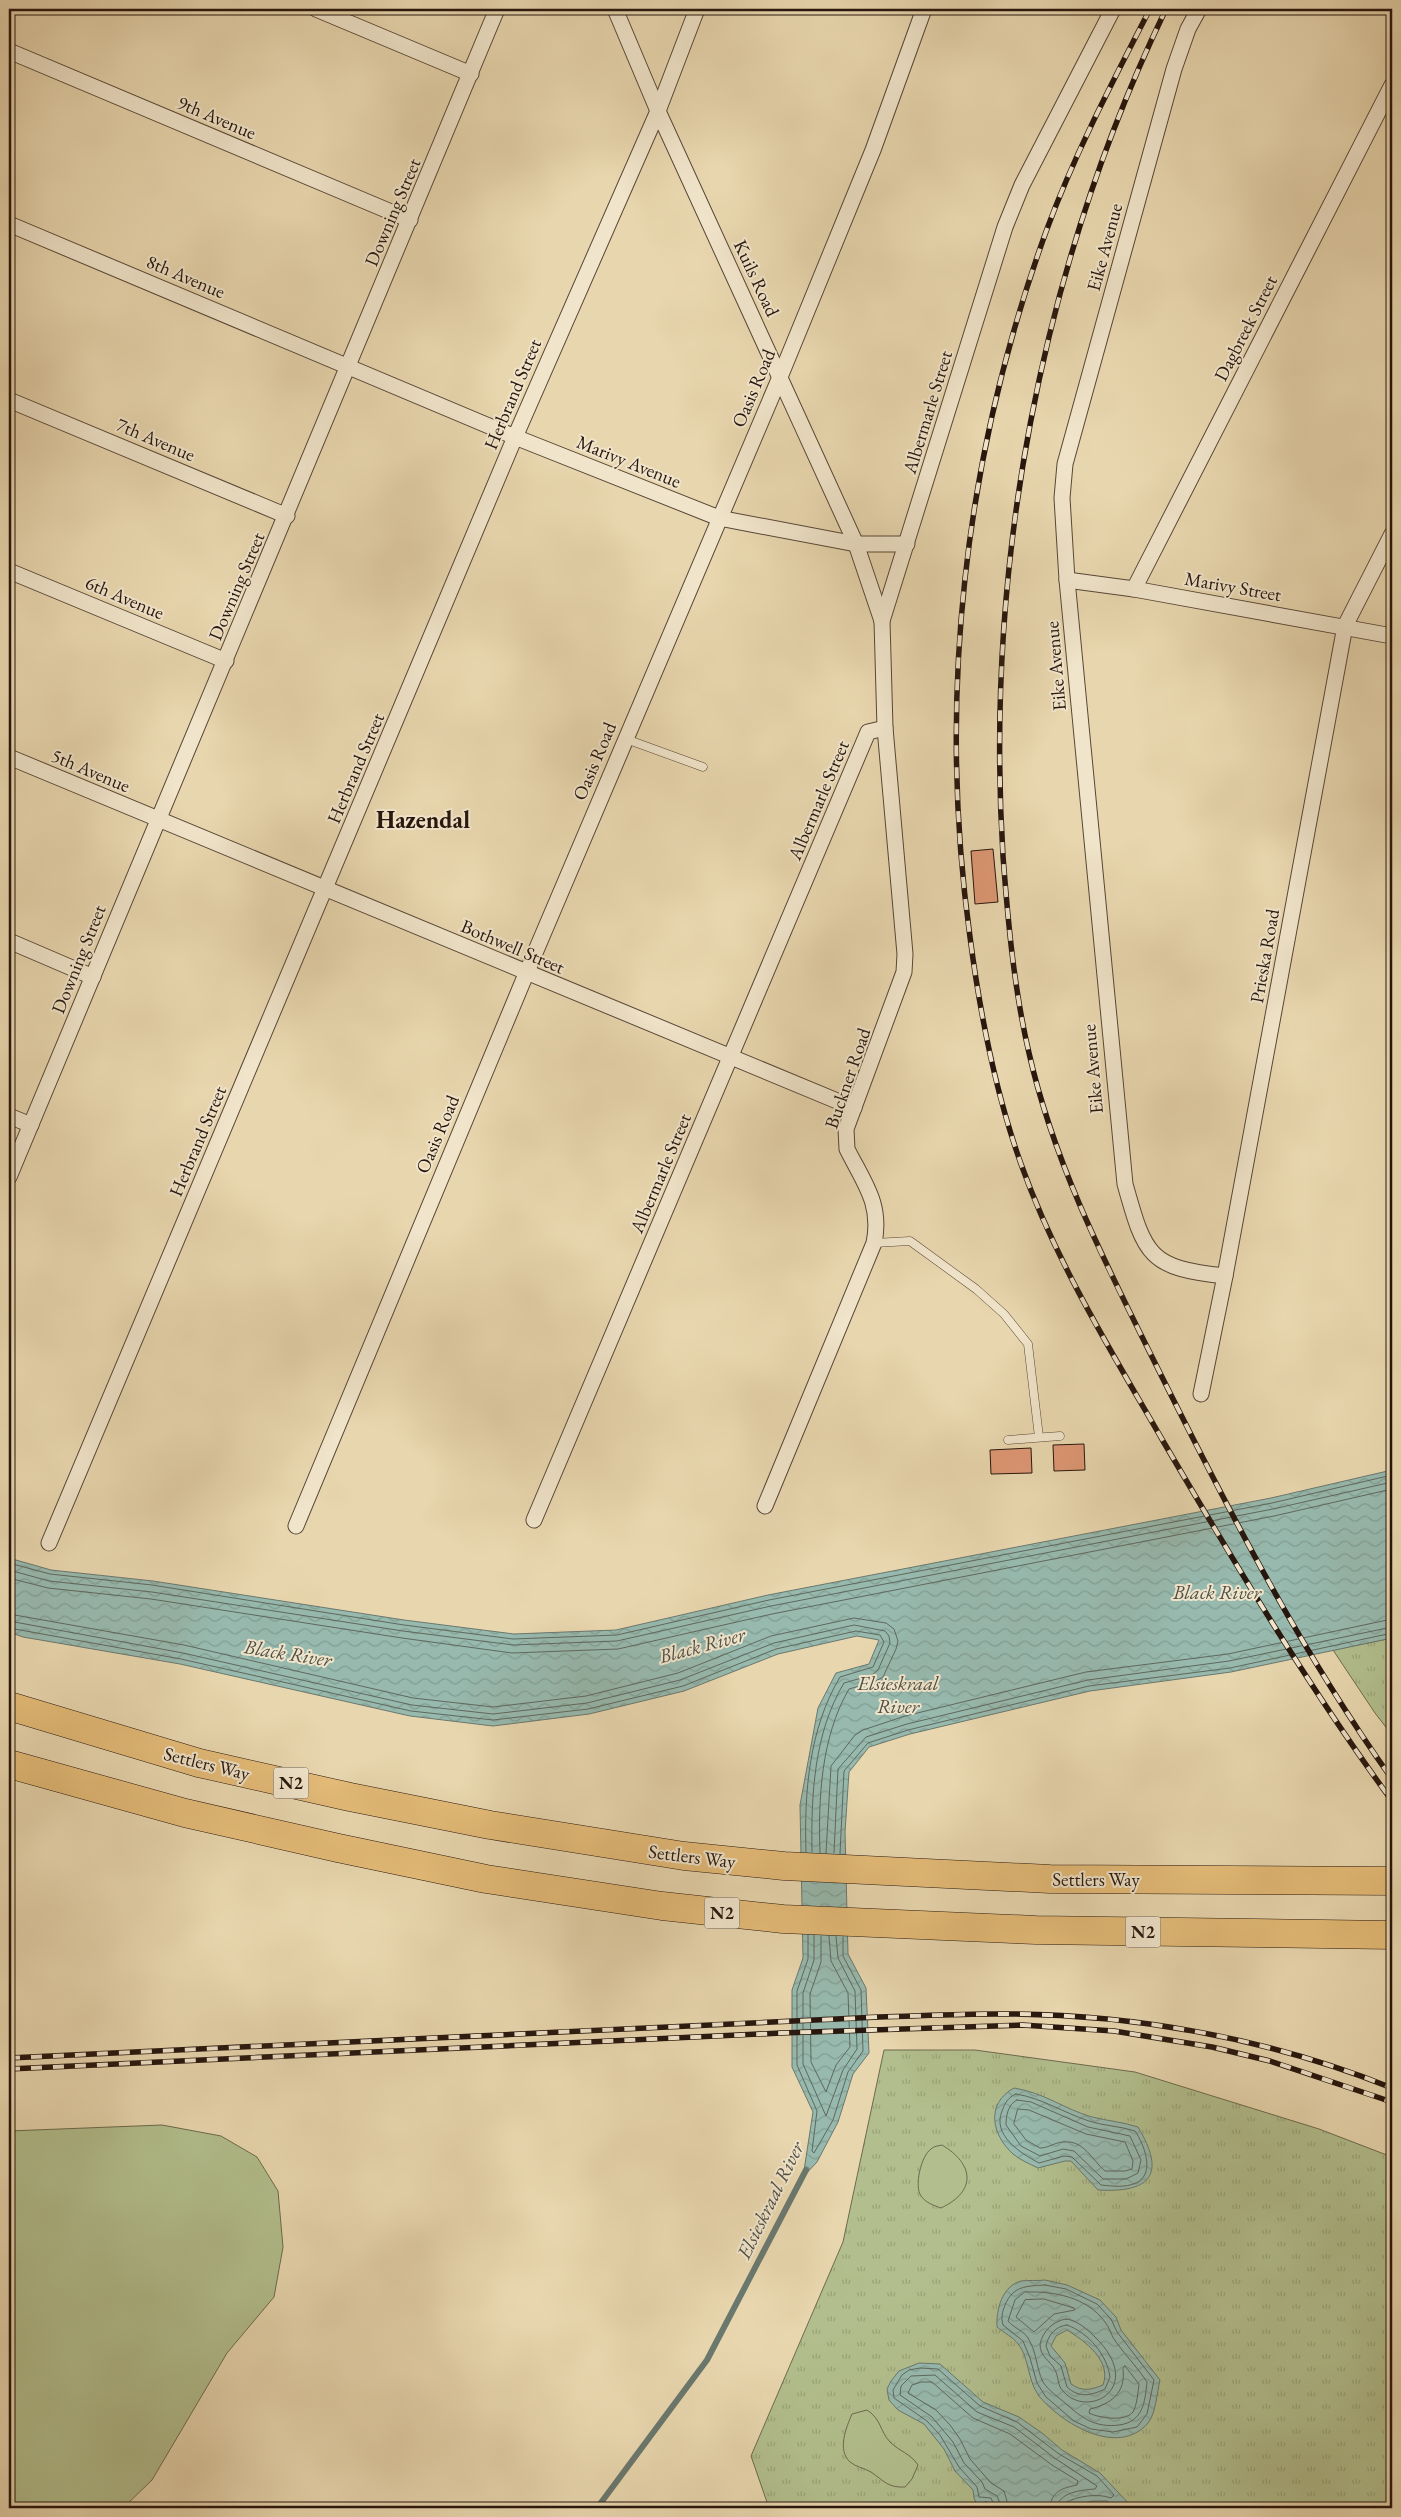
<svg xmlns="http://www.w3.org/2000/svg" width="1401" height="2517" font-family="'EB Garamond',serif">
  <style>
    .grass { fill: url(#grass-tufts); stroke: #6c6a4e }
    .green { fill: #b2be8d; stroke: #6c6a4e }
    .water { fill: url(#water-waves); stroke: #6a786e; fill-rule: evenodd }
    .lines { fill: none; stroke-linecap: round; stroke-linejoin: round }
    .shore { stroke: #5f685e; stroke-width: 1 }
    .stream { stroke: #6a786e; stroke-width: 6 }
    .building { fill: #de9774; stroke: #27160e }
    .lane-casing { stroke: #574636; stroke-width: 9 }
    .street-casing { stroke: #574636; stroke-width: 17 }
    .highway-casing { stroke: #27160e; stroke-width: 29 }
    .lane { stroke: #f0e4ca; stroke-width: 8 }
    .street { stroke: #f0e4ca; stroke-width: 15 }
    .highway { stroke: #e4bb77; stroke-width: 28 }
    .rail-casing { stroke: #27160e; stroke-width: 5.5 }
    .rail { stroke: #f0e4ca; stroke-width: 4; stroke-dasharray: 11; stroke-linecap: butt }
    .labels { text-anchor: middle; stroke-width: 4; stroke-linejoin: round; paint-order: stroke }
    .shield { fill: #f0e4ca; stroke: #635446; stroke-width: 1 }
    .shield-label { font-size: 18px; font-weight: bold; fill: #27160e }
    .street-label { font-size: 19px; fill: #27160e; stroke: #f0e4ca }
    .water-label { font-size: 20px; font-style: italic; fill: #4e4f46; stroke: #f0e4ca }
    .district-label { font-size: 24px; font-weight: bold; fill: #27160e; stroke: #f0e4ca }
  </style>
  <defs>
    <pattern id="grass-tufts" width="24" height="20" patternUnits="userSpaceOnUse" patternTransform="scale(1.25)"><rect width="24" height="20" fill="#b2be8d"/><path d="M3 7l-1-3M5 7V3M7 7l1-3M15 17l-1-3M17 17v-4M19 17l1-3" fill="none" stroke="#99a378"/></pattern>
    <pattern id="water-waves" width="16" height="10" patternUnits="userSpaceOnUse" patternTransform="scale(1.25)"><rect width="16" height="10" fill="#97b9ae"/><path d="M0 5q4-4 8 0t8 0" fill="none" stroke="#829e94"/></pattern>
  </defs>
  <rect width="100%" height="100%" fill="#e8d6ae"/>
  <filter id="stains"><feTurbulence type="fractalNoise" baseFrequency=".004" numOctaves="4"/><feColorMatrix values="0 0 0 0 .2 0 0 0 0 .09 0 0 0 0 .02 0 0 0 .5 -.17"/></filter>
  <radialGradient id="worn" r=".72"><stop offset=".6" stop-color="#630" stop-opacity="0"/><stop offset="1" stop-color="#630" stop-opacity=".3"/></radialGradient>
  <g class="grass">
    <polygon points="1392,1638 1392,1735 1375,1713 1333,1650"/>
    <polygon points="884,2050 975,2050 1135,2072 1319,2129 1392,2157 1392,2508 769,2508 751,2456 843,2242"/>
  </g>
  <g class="green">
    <polygon points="162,2125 221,2136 257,2157 278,2191 283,2247 274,2297 227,2353 152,2480 123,2508 9,2508 9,2131"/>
    <path d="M 942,2145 C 974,2164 977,2191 941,2208 C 933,2205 926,2203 921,2196 C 914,2186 921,2156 931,2149 C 934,2146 938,2146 942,2145 Z"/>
    <path d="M 867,2410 C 882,2420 879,2430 890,2442 C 899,2451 911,2454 918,2465 L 912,2479 L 905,2487 C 888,2488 884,2481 871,2472 C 864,2468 856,2467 850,2462 C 837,2450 846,2428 852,2414 Z"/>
  </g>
  <g class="water">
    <polygon points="1392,1470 1392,1638 1231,1672 1090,1691 910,1734 869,1747 849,1772 845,1832 848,1954 866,1988 869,2053 853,2074 838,2122 817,2162 803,2177 813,2112 792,2067 792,1990 803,1958 800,1805 818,1708 836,1673 869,1664 879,1640 857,1636 778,1654 684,1691 589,1714 493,1726 410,1716 180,1664 23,1637 9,1632 9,1558 51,1570 153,1581 404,1620 514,1634 616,1630 768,1595 1271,1498"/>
    <path d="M 1014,2088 C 1045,2093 1064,2109 1092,2117 C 1108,2121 1123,2122 1138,2127 C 1167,2175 1150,2193 1098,2190 L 1071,2161 L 1065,2161 L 1038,2168 C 1030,2164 1020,2160 1013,2154 C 992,2135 985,2104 1014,2088 Z"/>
    <path d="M 1045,2280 L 1067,2285 L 1100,2300 L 1116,2317 L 1121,2330 L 1160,2380 C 1157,2392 1156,2413 1148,2423 C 1118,2458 1061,2423 1039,2396 C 1027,2380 1029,2356 1018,2344 C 1013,2337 1004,2333 997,2327 C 996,2310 1002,2286 1021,2281 C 1028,2280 1037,2281 1045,2280 ZM 1067,2330 C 1085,2341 1112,2361 1103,2385 C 1090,2390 1083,2392 1071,2384 L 1065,2363 L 1051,2346 L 1056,2336 Z"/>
    <polygon points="919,2363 940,2364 983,2402 1019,2417 1042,2433 1062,2450 1100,2473 1131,2506 1130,2508 1116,2508 1107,2501 1093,2501 1062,2508 991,2508 986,2501 981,2506 977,2505 974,2498 973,2490 955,2471 944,2449 924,2424 898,2410 889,2400 887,2389 891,2381 899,2371"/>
  </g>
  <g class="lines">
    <g class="shore">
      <polyline points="9,1563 50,1574 152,1585 404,1625 513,1639 617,1635 769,1600 1272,1503 1392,1475"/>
      <polyline points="9,1570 49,1581 152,1592 403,1631 513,1645 617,1641 771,1606 1273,1509 1392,1482"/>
      <polyline points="9,1578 48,1588 151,1599 402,1638 512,1653 618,1649 772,1614 1274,1516 1392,1489"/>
      <path d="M 9,1614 L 184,1645 L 413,1698 L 493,1707 L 586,1696 L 678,1673 L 771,1636 L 854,1618 L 886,1623 L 894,1629 L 898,1641 L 896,1649 L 883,1677 L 874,1682 L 849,1689 C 821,1737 818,1799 820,1853"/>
      <path d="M 9,1621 L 183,1653 L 412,1705 L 493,1714 L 587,1703 L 680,1680 L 774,1643 L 854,1625 L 885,1631 L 889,1636 L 890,1643 L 878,1670 L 872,1675 L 844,1683 C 814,1733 811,1795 812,1852"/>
      <path d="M 9,1628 L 181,1659 L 411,1711 L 493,1720 L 588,1709 L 683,1686 L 776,1649 L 856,1631 L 880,1635 L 884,1642 L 873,1667 L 840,1677 C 809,1729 804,1793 806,1852"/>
      <polyline points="826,1853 831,1766 855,1735 863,1730 905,1716 1086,1672 1228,1654 1392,1619"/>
      <polyline points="834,1853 838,1769 866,1737 907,1724 1088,1680 1229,1661 1392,1627"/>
      <polyline points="840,1854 844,1771 868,1743 908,1730 1089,1686 1230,1668 1392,1633"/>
      <polyline points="808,1935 808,1959 797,1991 797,2065 817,2111 812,2151 814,2153 833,2120 848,2072 863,2051 861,1990 843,1956 843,1937"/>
      <polyline points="814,1935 814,1960 803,1993 803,2064 826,2116 843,2070 857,2049 855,1991 838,1958 836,1936"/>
      <polyline points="821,1936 821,1962 810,1994 811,2062 826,2092 836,2065 850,2047 848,1993 831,1961 829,1936"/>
      <path d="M 1016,2094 C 1042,2098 1064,2113 1089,2121 C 1104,2126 1120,2126 1135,2131 C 1144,2144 1156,2174 1136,2183 C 1125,2188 1112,2186 1101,2185 L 1072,2157 L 1064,2156 L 1039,2163 C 1020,2153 992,2135 1002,2111 C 1005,2103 1008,2097 1016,2094 Z"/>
      <path d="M 1017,2100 L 1031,2102 L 1088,2127 L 1130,2136 L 1141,2160 L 1138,2173 L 1126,2179 L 1103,2179 L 1074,2151 L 1063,2149 L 1040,2156 L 1021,2146 L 1006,2125 C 1006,2116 1008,2104 1017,2100 Z"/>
      <path d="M 1018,2109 L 1029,2110 L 1086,2134 L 1125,2142 L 1133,2161 L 1132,2169 L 1125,2171 L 1105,2171 C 1092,2160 1084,2140 1064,2142 C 1055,2142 1049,2148 1040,2148 L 1026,2140 L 1014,2124 Z"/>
      <path d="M 1045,2285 L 1066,2289 L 1097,2304 L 1111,2319 L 1117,2332 L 1154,2380 L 1147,2414 L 1137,2427 L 1113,2432 L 1091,2429 L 1074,2421 L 1046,2397 L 1037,2383 L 1030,2358 L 1023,2341 L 1003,2325 C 1001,2317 1002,2313 1005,2305 C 1013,2286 1026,2286 1045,2285 Z"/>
      <path d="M 1025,2292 C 1054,2291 1087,2297 1105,2322 C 1110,2328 1111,2336 1116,2342 C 1126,2356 1138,2368 1147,2382 C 1145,2402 1143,2422 1119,2425 C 1095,2428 1082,2418 1065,2403 C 1057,2396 1049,2391 1043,2382 C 1036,2368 1037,2352 1028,2338 C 1024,2331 1014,2328 1008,2321 L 1015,2300 Z"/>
      <polygon points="1044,2299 1074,2308 1075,2310 1054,2314 1034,2332 1016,2317 1025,2300"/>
      <path d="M 1066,2319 C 1077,2320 1088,2330 1095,2337 C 1147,2388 1087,2420 1063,2391 C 1057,2385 1059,2377 1055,2370 C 1050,2360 1040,2357 1040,2344 C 1043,2331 1053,2321 1066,2319 Z"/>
      <path d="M 1067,2325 C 1089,2333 1107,2355 1110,2377 L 1105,2389 C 1090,2396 1079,2398 1067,2387 L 1061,2366 L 1050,2356 L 1046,2346 C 1048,2335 1056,2326 1067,2325 Z"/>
      <path d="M 1125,2366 L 1139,2384 C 1138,2392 1137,2405 1133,2412 C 1125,2422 1099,2418 1089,2413 L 1090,2409 C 1111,2404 1126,2393 1123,2369 Z"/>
      <path d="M 995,2508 L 991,2498 L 979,2497 L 977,2487 L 959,2467 L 940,2435 L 927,2421 L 894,2398 L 893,2390 L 902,2375 L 909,2370 L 920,2368 L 938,2369 L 980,2406 L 1017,2422 L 1059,2454 L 1097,2476 L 1114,2495 L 1111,2498 C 1098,2493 1077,2496 1065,2503 L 1064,2508"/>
      <path d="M 1002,2508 L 997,2496 L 985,2489 L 982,2482 L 964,2463 L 953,2442 L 932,2417 L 900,2395 L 901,2386 L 911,2376 L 935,2375 L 977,2412 L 1014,2427 L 1056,2459 L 1097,2486 L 1095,2489 C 1082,2490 1058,2492 1057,2508"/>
      <path d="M 1009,2508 L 1004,2491 L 991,2483 L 970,2459 L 960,2439 L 950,2425 L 936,2410 L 908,2393 L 912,2385 L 921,2382 L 932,2382 L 973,2418 L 1010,2434 L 1052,2465 L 1078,2481 L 1077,2485 C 1063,2488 1051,2491 1050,2508"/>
    </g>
    <polyline class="stream" points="597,2508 707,2360 806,2170"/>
  </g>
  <g class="building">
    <polygon points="993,849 998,902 975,904 971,851"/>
    <polygon points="1084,1444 1085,1470 1054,1471 1053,1445"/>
    <polygon points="1031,1448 1032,1473 991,1474 990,1450"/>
  </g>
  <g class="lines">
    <defs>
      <g id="lane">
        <polyline points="626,739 703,767"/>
        <polyline points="874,1243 910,1241 976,1289 1004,1314 1028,1344 1039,1437"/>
        <polyline points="1008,1440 1060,1436"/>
      </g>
      <g id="street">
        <polyline points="316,9 471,74"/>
        <polyline points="615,9 658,111 856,544 882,621"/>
        <path d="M 1199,9 L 1188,29 L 1174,69 L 1065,464 L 1062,498 L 1067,580 L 1125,1184 C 1145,1256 1149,1268 1225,1276"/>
        <polyline points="9,51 410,220"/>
        <polyline points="9,224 515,437 719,518 856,544 907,544"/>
        <polyline points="9,400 287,516"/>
        <polyline points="9,571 226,661"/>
        <polyline points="1067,580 1134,589 1392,636"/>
        <polyline points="1134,589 1392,85"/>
        <polyline points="9,757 854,1108"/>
        <polyline points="9,941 93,977"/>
        <polyline points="9,1116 31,1125"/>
        <polyline points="9,1177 497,9"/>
        <polyline points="1201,1394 1225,1276 1345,626 1392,534"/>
        <path d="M 765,1506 L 874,1243 C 882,1204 864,1183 847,1149 L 846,1129 L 904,972 L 905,954 L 885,728 L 882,621 L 1005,227 L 1022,185 L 1113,9"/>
        <polyline points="534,1520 868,732 885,728"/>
        <polyline points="296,1526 526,974 780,377 873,150 924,9"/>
        <polyline points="49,1543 515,437 658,111 697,9"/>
      </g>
      <g id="highway">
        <polyline points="9,1706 199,1763 350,1797 490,1825 684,1856 784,1866 1050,1879 1392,1881"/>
        <polyline points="9,1764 185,1813 338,1848 486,1879 662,1906 783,1919 1036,1930 1392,1935"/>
      </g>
    </defs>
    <use href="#lane" class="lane-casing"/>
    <use href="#street" class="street-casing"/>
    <use href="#highway" class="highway-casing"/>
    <use href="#lane" class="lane"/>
    <use href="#street" class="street"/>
    <use href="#highway" class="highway"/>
    <defs>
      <g id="rail">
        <path d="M 1150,9 C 1113,81 1075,153 1047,229 C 964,456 937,698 970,937 C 980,1014 995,1091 1021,1164 C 1056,1262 1111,1351 1163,1441 C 1235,1564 1308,1686 1392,1801"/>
        <path d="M 1166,9 C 1040,270 985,568 1003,856 C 1008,922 1014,989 1029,1053 C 1055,1168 1110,1272 1162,1377 C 1232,1517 1301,1651 1392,1779"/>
        <path d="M 9,2058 L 879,2017 C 918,2016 957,2014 996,2014 C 1130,2013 1268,2038 1392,2088"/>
        <polyline points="9,2069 781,2033 1022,2025 1114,2031 1212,2047 1270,2061 1392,2102"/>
      </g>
    </defs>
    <use href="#rail" class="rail-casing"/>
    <use href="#rail" class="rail"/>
  </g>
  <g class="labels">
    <g class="shield">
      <rect x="273.5" y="1767.5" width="35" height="31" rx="4"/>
      <rect x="704.5" y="1897.5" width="35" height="31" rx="4"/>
      <rect x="1125.5" y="1916.5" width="35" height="31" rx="4"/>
    </g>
    <g class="shield-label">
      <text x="291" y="1789">N2</text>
      <text x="722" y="1919">N2</text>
      <text x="1143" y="1938">N2</text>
    </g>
    <g class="street-label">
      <text transform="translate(217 117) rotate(23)" y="7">9th Avenue</text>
      <text transform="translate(392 212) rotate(-67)" y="7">Downing Street</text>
      <text transform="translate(1104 247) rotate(-75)" y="7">Eike Avenue</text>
      <text transform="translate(186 276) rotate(23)" y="7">8th Avenue</text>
      <text transform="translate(757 278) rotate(65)" y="7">Kuils Road</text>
      <text transform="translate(1245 328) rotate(-63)" y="7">Dagbreek Street</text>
      <text transform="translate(753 388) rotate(-67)" y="7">Oasis Road</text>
      <text transform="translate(512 394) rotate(-67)" y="7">Herbrand Street</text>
      <text transform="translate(927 412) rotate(-73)" y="7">Albermarle Street</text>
      <text transform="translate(156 439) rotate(23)" y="7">7th Avenue</text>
      <text transform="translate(629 461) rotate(22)" y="7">Marivy Avenue</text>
      <text transform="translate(236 586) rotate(-67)" y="7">Downing Street</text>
      <text transform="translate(1233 586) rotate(10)" y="7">Marivy Street</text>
      <text transform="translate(125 597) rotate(23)" y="7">6th Avenue</text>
      <text transform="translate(1055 666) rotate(-95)" y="7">Eike Avenue</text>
      <text transform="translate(594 761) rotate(-67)" y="7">Oasis Road</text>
      <text transform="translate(355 768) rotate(-67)" y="7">Herbrand Street</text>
      <text transform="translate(91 770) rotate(23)" y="7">5th Avenue</text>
      <text transform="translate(818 800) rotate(-67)" y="7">Albermarle Street</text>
      <text transform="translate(513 946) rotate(23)" y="7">Bothwell Street</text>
      <text transform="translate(1264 956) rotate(-80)" y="7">Prieska Road</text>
      <text transform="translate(78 959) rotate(-68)" y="7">Downing Street</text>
      <text transform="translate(1092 1069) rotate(-95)" y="7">Eike Avenue</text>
      <text transform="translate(847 1078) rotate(-71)" y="7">Buckner Road</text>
      <text transform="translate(437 1134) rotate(-67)" y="7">Oasis Road</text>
      <text transform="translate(197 1141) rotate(-67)" y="7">Herbrand Street</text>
      <text transform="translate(660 1173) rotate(-67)" y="7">Albermarle Street</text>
      <text transform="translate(207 1763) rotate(14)" y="7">Settlers Way</text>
      <text transform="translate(692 1856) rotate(7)" y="7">Settlers Way</text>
      <text x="1096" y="1886">Settlers Way</text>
    </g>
    <g class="water-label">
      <text x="1217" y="1599">Black River</text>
      <text transform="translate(702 1645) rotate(-15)" y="7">Black River</text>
      <text transform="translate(288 1653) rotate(9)" y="7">Black River</text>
      <text x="898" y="1690">Elsieskraal<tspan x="898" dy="23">River</tspan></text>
      <text transform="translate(770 2200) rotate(-64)" y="7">Elsieskraal River</text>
    </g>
    <g class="district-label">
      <text x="423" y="828">Hazendal</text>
    </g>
  </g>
  <rect width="1401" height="2517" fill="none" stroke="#e8d6ae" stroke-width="30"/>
  <rect x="10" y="10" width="1381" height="2497" fill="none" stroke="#27160e" stroke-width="2.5"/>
  <rect x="15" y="15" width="1371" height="2487" fill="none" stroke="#27160e"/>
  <rect width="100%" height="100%" filter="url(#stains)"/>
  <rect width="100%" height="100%" fill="url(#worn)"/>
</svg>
